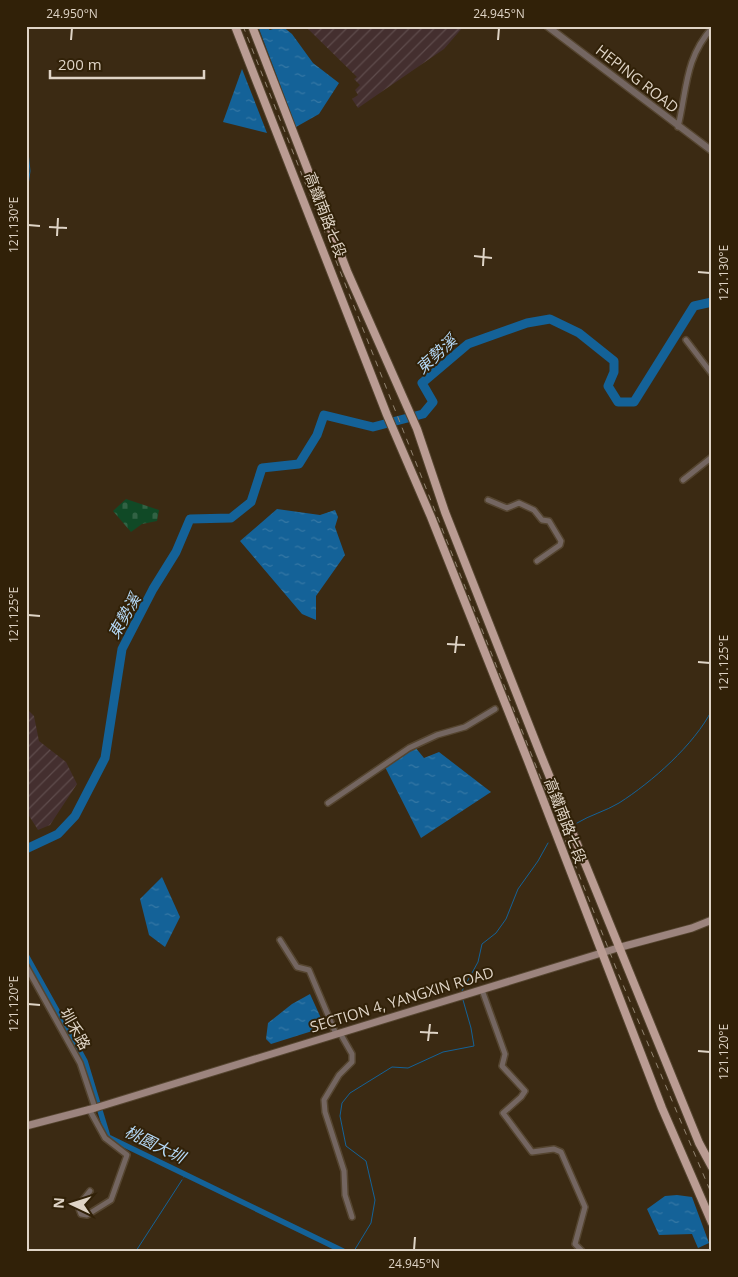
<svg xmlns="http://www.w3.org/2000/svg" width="738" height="1277" font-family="'Open Sans','Noto Sans TC',sans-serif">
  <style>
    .industrial { fill: url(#industrial-furrows) }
    .cemetery { fill: url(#cemetery-stones) }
    .water { fill: url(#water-ripples) }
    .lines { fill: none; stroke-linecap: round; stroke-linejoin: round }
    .stream { stroke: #146298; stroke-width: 1 }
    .canal { stroke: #146298; stroke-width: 5.5 }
    .river { stroke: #146298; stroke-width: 9 }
    .minor-casing { stroke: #554530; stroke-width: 8 }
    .tertiary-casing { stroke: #554530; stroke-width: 9 }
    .secondary-casing { stroke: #554530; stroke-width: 9 }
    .primary-casing { stroke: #554530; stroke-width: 10 }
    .minor { stroke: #746661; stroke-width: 5 }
    .tertiary { stroke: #746661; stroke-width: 6 }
    .secondary { stroke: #9c847e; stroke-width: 7 }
    .primary { stroke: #ba9c93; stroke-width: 8 }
    .rail { stroke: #918370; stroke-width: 1; stroke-dasharray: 6 6; stroke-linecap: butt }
    .ticks { fill: none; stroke: #dfd4c6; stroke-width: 2 }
    .labels { text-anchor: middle; stroke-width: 4; stroke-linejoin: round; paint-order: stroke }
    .street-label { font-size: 15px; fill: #dfd4c6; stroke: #312108 }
    .water-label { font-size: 16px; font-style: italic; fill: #b5d9f7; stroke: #312108 }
    .neatline { fill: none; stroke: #dfd4c6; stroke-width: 2 }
    .ticks-label { font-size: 12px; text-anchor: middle; fill: #dfd4c6 }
  </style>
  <defs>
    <pattern id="industrial-furrows" width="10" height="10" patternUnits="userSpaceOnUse" patternTransform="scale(1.25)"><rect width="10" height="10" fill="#442f2f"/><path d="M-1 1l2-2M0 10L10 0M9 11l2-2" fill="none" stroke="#5f4c4c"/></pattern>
    <pattern id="cemetery-stones" width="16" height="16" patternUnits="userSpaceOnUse" patternTransform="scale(1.25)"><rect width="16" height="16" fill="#104926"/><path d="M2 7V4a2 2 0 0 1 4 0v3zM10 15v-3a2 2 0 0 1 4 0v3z" fill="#326244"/></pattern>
    <pattern id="water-ripples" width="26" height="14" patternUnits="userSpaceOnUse" patternTransform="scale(1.25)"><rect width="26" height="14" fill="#146298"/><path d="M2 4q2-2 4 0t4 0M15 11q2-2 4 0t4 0" fill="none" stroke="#3678a5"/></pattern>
  </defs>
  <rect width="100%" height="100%" fill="#3b2a13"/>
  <g class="industrial">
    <polygon points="305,26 464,26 444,49 358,108 352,99 358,95 355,90 360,85 354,79 357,77"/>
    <polygon points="26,708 34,716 39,741 66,762 77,784 50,825 38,830 26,811"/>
  </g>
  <polygon class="cemetery" points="126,499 159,510 157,521 142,524 131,532 113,511"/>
  <g class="water">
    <polygon points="258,26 265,26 270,30 282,26 292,34 313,63 339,83 319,114 296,127"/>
    <polygon points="242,69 267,133 223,122"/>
    <polygon points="277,509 320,515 335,510 338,517 335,527 345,555 316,596 316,620 302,614 240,541"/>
    <polygon points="415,747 424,758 439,752 491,792 421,838 385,767"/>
    <polygon points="162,877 180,917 165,947 149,935 140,899"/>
    <polygon points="310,994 325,1027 271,1044 266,1039 268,1023 292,1004"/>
    <polygon points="677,1195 692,1197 709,1243 698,1248 692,1234 659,1235 647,1209 665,1196"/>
  </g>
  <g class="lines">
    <g class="stream">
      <polyline points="26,133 30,171 26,200"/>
      <path d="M 577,823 C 590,815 606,811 619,803 C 652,782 694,745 712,710"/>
      <polyline points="462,991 478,962 482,944 496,933 506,919 518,889 538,861 548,843"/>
      <polyline points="184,1177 185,1175"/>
      <polyline points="136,1251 182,1180"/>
      <polyline points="354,1251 371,1223 375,1200 366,1161 346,1146 340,1116 342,1103 350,1093 392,1067 408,1068 443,1052 474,1046 471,1028 463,1000"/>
    </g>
    <polyline class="canal" points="26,955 85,1061 108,1137 343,1251"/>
    <polyline class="river" points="26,849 58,834 75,816 105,758 122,649 153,589 176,552 190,519 231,518 251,502 262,468 299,464 317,435 324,415 373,427 423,414 433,402 422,383 468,344 527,323 550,319 579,333 614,361 614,372 608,386 618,402 634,402 694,306 712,302"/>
    <defs>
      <g id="minor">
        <path d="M 678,127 C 687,89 685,58 712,28"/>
        <polyline points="686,340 712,374"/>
        <polyline points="683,480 712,457"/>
        <polyline points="488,500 507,508 519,503 534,510 542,520 549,521 561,541 560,545 537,561"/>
        <polyline points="328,803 409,748 437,735 465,727 495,709"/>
        <polyline points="280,940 297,967 309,970 336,1034"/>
        <polyline points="26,966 80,1063 95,1108"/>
        <polyline points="482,990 505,1054 502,1066 525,1091 521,1097 503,1113 532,1152 554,1149 561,1152 585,1207 575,1244 582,1251"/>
        <polyline points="340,1033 352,1054 352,1062 339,1075 324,1100 325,1112 344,1171 345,1195 352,1217"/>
        <polyline points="89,1109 105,1138 127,1155 111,1200 87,1215 81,1214 78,1206 90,1191"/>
      </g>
      <polyline id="tertiary" points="547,26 712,151"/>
      <polyline id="secondary" points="26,1126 95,1108 621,947 692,928 712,920"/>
      <g id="primary">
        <polyline points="235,26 387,415 431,517 528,761 662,1108 712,1223"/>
        <polyline points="252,26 347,271 417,429 445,512 540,753 699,1143 712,1167"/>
      </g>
    </defs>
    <use href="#minor" class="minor-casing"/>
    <use href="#tertiary" class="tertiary-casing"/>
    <use href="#secondary" class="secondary-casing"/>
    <use href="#primary" class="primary-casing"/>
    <use href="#minor" class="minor"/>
    <use href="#tertiary" class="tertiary"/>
    <use href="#secondary" class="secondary"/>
    <use href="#primary" class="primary"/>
    <polyline class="rail" points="243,26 618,973 712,1195"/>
  </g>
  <path class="ticks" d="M 71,40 L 72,28M 498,40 L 499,28M 28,225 L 40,226M 49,227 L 67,228M 57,236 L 58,218M 474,256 L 492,258M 483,266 L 484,248M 698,272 L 710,273M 28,615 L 40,616M 447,644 L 465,645M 455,653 L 457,636M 698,662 L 710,663M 28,1004 L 40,1005M 420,1032 L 438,1033M 428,1041 L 430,1024M 698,1051 L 710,1052M 414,1250 L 415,1237"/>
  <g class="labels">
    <g class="street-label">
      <text transform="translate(637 79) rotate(38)" y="5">HEPING ROAD</text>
      <text transform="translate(325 215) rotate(69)" y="5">高鐵南路七段</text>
      <text transform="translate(565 821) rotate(69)" y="5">高鐵南路七段</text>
      <text transform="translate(402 1000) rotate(-17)" y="5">SECTION 4, YANGXIN ROAD</text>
      <text transform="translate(75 1029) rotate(61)" y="5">圳禾路</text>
    </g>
    <g class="water-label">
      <text transform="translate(436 354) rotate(-43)" y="6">東勢溪</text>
      <text transform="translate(124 616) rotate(-61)" y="6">東勢溪</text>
      <text transform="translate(155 1144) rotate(26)" y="6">桃園大圳</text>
    </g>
  </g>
  <rect width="738" height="1277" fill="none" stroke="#312108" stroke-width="55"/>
  <g transform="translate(72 1204) rotate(274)" stroke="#312108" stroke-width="4" paint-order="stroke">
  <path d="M0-4L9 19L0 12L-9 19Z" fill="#dfd4c6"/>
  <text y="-8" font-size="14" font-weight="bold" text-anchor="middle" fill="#dfd4c6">N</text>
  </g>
  <path d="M50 70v8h154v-8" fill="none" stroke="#dfd4c6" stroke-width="2.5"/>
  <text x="58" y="70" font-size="15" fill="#dfd4c6" stroke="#312108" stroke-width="4" paint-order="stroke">200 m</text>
  <rect x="28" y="28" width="682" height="1222" class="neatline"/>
  <g class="ticks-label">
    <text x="72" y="18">24.950°N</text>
    <text x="499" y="18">24.945°N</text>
    <text transform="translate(14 225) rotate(-90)" y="4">121.130°E</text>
    <text transform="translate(724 273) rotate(-90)" y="4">121.130°E</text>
    <text transform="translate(14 615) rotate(-90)" y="4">121.125°E</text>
    <text transform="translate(724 663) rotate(-90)" y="4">121.125°E</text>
    <text transform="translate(14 1004) rotate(-90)" y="4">121.120°E</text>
    <text transform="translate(724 1052) rotate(-90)" y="4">121.120°E</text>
    <text x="414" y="1268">24.945°N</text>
  </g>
</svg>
